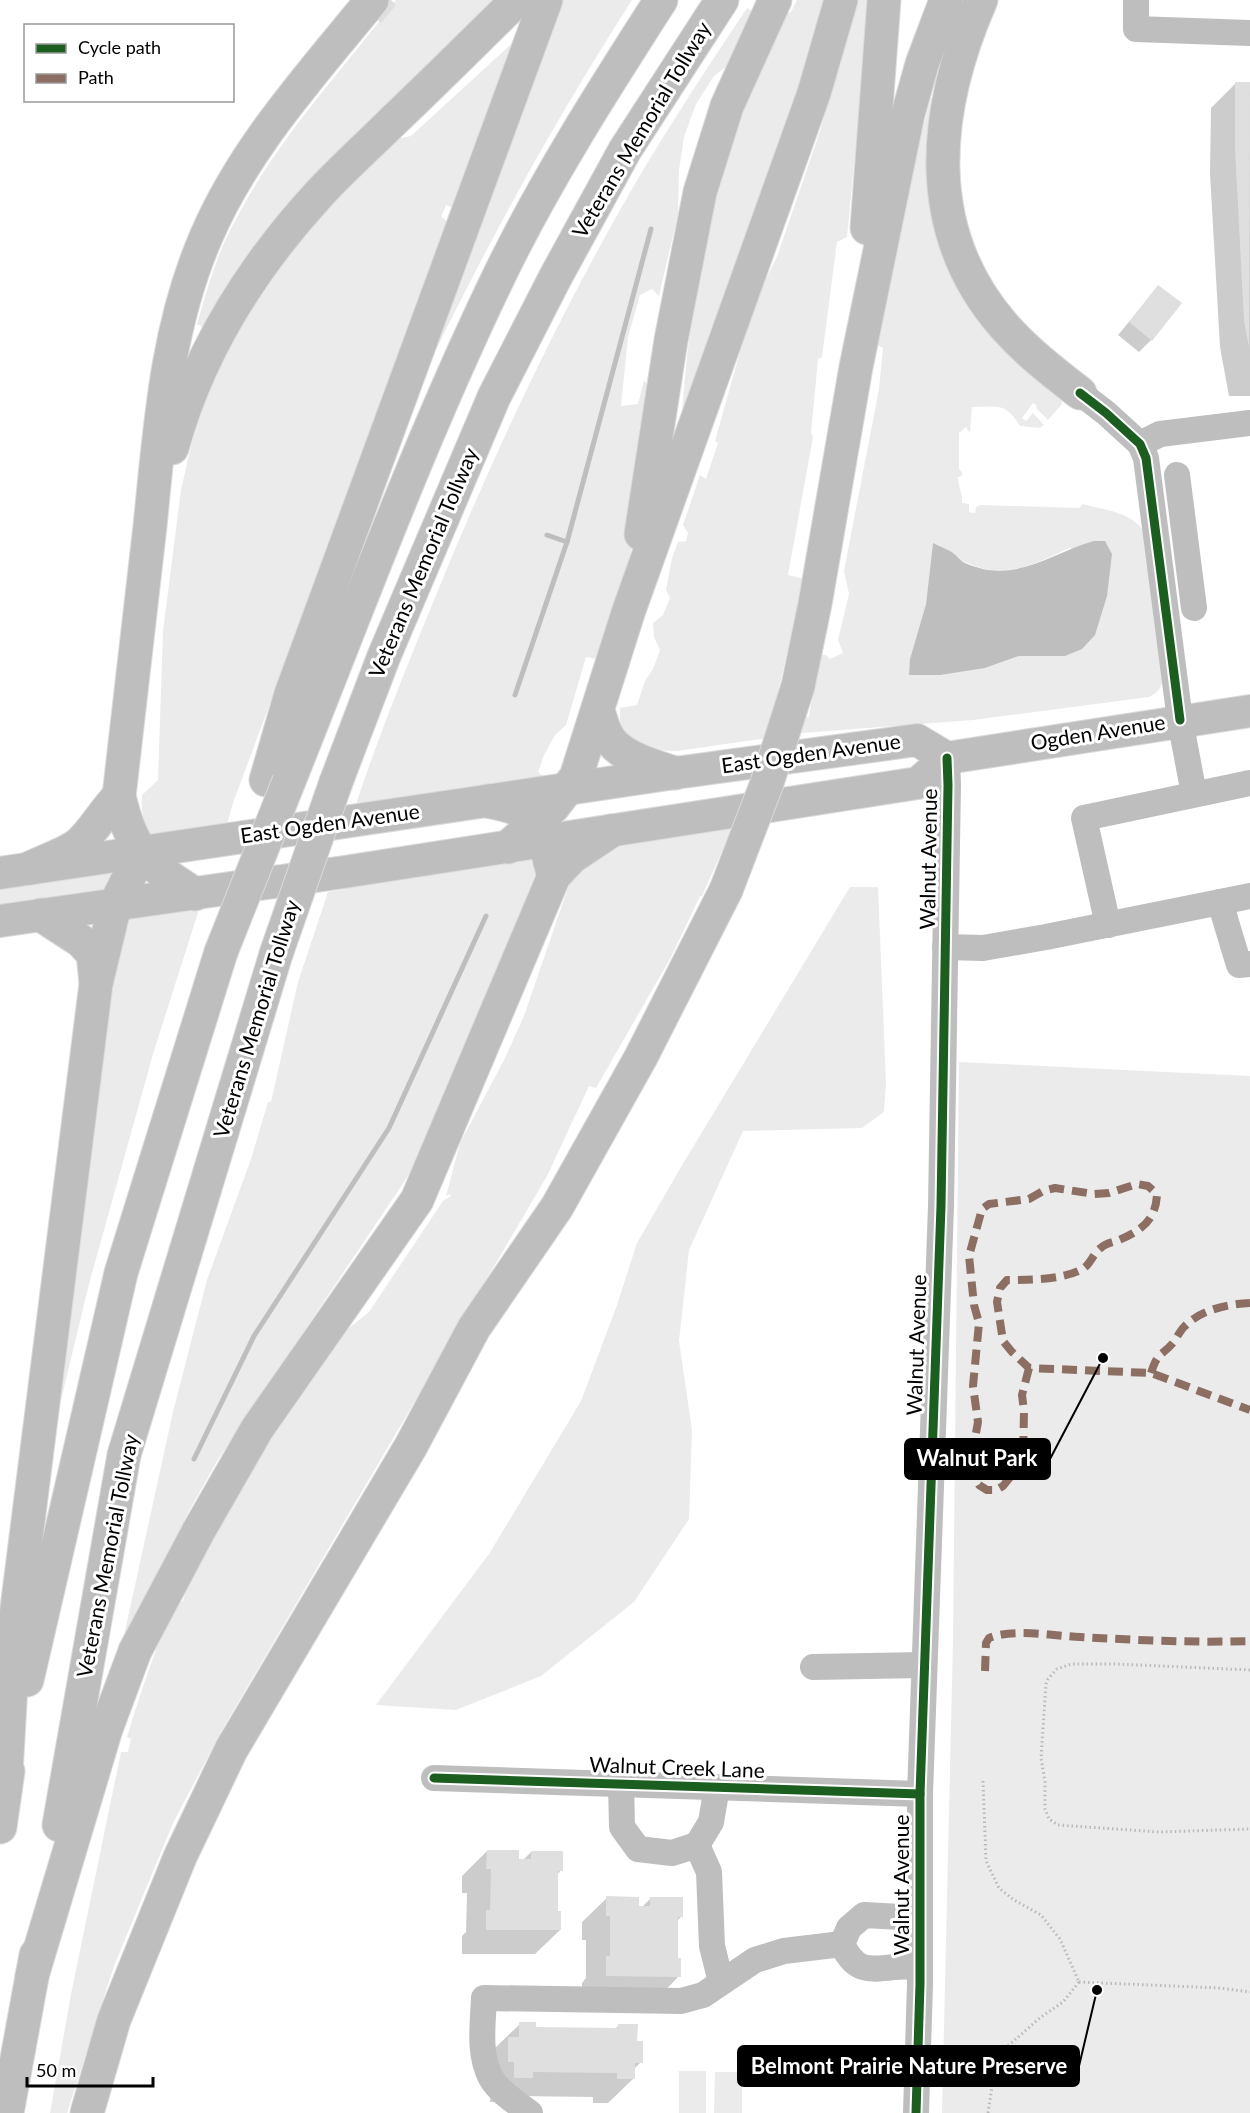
<svg xmlns="http://www.w3.org/2000/svg" width="1250" height="2113" font-family="Lato,sans-serif">
  <style>
    .green { fill: #ebebeb; fill-rule: evenodd }
    .water { fill: #bebebe }
    .shadow { fill: #0003 }
    .lines { fill: none; stroke-linecap: round; stroke-linejoin: round }
    .stream { stroke: #bebebe; stroke-width: 5 }
    .building { fill: #dfdfdf }
    .major-casing { stroke: #dbdbdb; stroke-width: 34 }
    .highway-casing { stroke: #dbdbdb; stroke-width: 35 }
    .path { stroke: #b9b9b9; stroke-width: 3; stroke-dasharray: 1.5 3; stroke-linecap: butt }
    .minor { stroke: #bebebe; stroke-width: 26 }
    .major { stroke: #bebebe; stroke-width: 32 }
    .highway { stroke: #bebebe; stroke-width: 33 }
    .highway-bridge-casing { stroke: #dbdbdb; stroke-width: 35; stroke-linecap: butt }
    .highway-bridge { stroke: #bebebe; stroke-width: 33 }
    .quiet { stroke: #8d6e63; stroke-width: 8; stroke-dasharray: 15 8; stroke-linecap: butt }
    .cycleway-casing { stroke: #fff; stroke-width: 13 }
    .cycleway { stroke: #1b5e20; stroke-width: 9 }
    .labels { text-anchor: middle; stroke-width: 6; stroke-linejoin: round; paint-order: stroke }
    .street-label { font-size: 21px; fill: #000; stroke: #fff }
    .leader { fill: none; stroke: #000; stroke-width: 2 }
    .callout-dot { fill: #000; stroke: #fff; stroke-width: 2 }
    .callout { fill: #000; stroke: #000; stroke-width: 2 }
    .callout-label { font-size: 22px; text-anchor: middle; font-weight: bold; fill: #fff }
  </style>
  <rect width="100%" height="100%" fill="#fff"/>
  <g class="green">
    <path d="M 396,0 L 501,0 L 203,334 L 201,326 L 197,324 C 207,289 217,253 235,221 C 278,138 341,72 396,0 Z"/>
    <path d="M 559,0 L 632,0 C 558,115 492,235 432,358 Z"/>
    <path d="M 797,0 L 828,0 L 804,78 L 682,413 C 689,317 704,222 731,130 C 742,93 761,55 776,19 L 791,12 Z"/>
    <path d="M 856,0 L 870,0 L 847,237 L 837,242 L 822,357 L 818,359 L 811,433 L 813,437 L 788,575 L 804,579 L 772,718 L 809,717 L 816,671 L 821,655 L 826,655 L 830,659 L 843,653 L 838,640 L 849,594 L 844,571 L 879,389 L 883,348 L 877,345 L 915,155 L 931,98 L 937,100 L 937,201 L 1060,390 L 1062,404 L 1048,420 L 1036,408 L 1037,406 L 1033,403 L 1022,418 L 1026,421 L 1033,413 L 1044,425 L 1040,428 L 1020,426 C 1005,402 999,407 972,407 L 970,433 L 966,427 L 959,433 L 959,469 L 962,472 L 962,476 L 958,477 C 958,486 963,494 962,503 L 969,504 L 969,512 L 975,513 L 976,507 L 980,505 L 1079,508 L 1083,504 C 1103,510 1133,512 1144,532 L 1163,678 C 1161,689 1158,692 1149,697 L 973,720 L 802,733 L 677,751 L 645,750 L 633,742 L 623,730 L 620,721 L 620,708 L 637,705 L 645,681 L 653,669 L 660,650 L 654,637 L 653,623 L 663,615 L 670,598 L 666,590 L 672,558 L 678,542 L 686,541 L 688,533 L 683,525 L 700,475 L 706,479 L 718,443 L 715,441 L 745,334 L 765,280 L 777,257 L 821,128 ZM 933,544 C 938,546 945,548 950,551 C 956,554 959,560 965,562 C 1005,581 1035,564 1071,547 L 1065,656 L 1019,656 L 985,668 L 910,659 L 926,604 Z"/>
    <path d="M 747,8 L 752,11 L 727,66 L 714,76 L 696,104 L 684,137 L 679,170 L 678,214 L 659,296 L 652,289 L 640,295 L 628,337 L 621,406 L 638,404 L 644,380 L 647,385 L 647,408 L 651,410 L 639,428 L 650,441 L 641,508 L 623,586 L 597,659 L 586,657 L 566,725 L 555,735 L 544,755 L 538,772 L 546,779 L 395,803 L 356,804 C 379,735 406,668 434,600 C 487,470 546,342 615,219 C 655,147 701,77 747,8 Z"/>
    <path d="M 519,37 L 455,209 L 446,205 L 441,217 L 449,222 L 233,803 L 225,831 L 152,839 C 143,826 141,810 142,795 L 158,780 L 163,631 L 181,490 L 193,437 L 211,386 L 235,335 L 258,294 L 327,206 L 395,139 L 411,136 Z"/>
    <path d="M 734,824 L 702,896 L 700,896 L 671,957 L 596,1088 L 589,1086 L 547,1176 L 222,1730 L 173,1823 L 114,1966 L 67,2113 L 50,2113 L 71,1994 L 121,1752 L 128,1752 L 131,1739 L 127,1737 C 141,1691 156,1646 175,1603 L 183,1601 L 185,1593 L 181,1588 L 325,1347 L 369,1312 L 443,1201 L 451,1196 L 450,1194 L 446,1196 L 460,1143 L 504,1060 L 524,1016 L 571,879 L 579,861 L 621,842 Z"/>
    <polygon points="526,855 537,861 536,877 447,1107 406,1179 217,1461 189,1511 116,1672 173,1412 207,1280 251,1159 268,1102 271,1102 298,982 328,892 345,889 347,884"/>
    <polygon points="129,864 109,896 0,911 0,884"/>
    <polygon points="850,887 878,887 886,1083 884,1112 862,1128 743,1131 689,1250 679,1341 692,1430 689,1519 634,1602 541,1676 456,1710 376,1705 489,1554 581,1401 617,1305 637,1243 684,1162"/>
    <polygon points="201,903 153,1054 89,1284 56,1421 78,1229 122,916"/>
    <polygon points="959,1062 1250,1076 1250,2113 942,2113 953,1640"/>
    <rect x="679" y="2071" width="27" height="42"/>
    <polygon points="715,2072 742,2072 742,2113 714,2113"/>
  </g>
  <path class="water" d="M 1094,541 L 1105,541 L 1112,554 L 1107,596 L 1095,635 L 1082,649 L 1065,656 L 1019,656 L 985,668 L 940,675 L 909,675 L 910,659 L 926,604 L 933,543 C 938,546 945,548 950,551 C 956,554 959,560 965,563 C 1015,585 1048,554 1094,541 Z"/>
  <g class="shadow">
    <polygon points="1236,83 1250,83 1250,396 1229,396 1220,347 1210,174 1211,108"/>
    <polygon points="1158,287 1151,340 1139,352 1118,335"/>
    <polygon points="487,1851 518,1861 522,1861 531,1852 561,1870 557,1875 557,1913 560,1930 535,1954 462,1954 462,1936 466,1932 467,1893 462,1893 462,1876"/>
    <polygon points="607,1898 638,1907 642,1907 651,1898 681,1917 677,1921 676,1959 679,1976 655,2001 582,2000 582,1983 586,1978 586,1940 582,1940 582,1922"/>
    <polygon points="520,2024 534,2028 614,2030 619,2025 636,2043 641,2062 633,2070 633,2079 608,2103 593,2103 593,2097 514,2096 507,2102 490,2102 495,2048"/>
  </g>
  <g class="lines">
    <g class="stream">
      <polyline points="547,535 567,542"/>
      <polyline points="515,695 567,542 651,229"/>
      <polyline points="194,1459 254,1336 389,1128 486,916"/>
    </g>
  </g>
  <g class="building">
    <polygon points="353,0 391,0 396,5 381,23"/>
    <polygon points="1235,82 1250,82 1249,347 1244,321 1235,148"/>
    <polygon points="1158,285 1182,303 1152,341 1129,322"/>
    <polygon points="487,1850 519,1850 519,1859 531,1859 531,1851 563,1851 563,1871 558,1871 558,1911 561,1911 561,1930 486,1930 486,1910 490,1910 491,1869 486,1869"/>
    <polygon points="606,1896 639,1897 639,1906 650,1906 650,1897 683,1897 683,1917 678,1917 678,1958 681,1958 681,1977 606,1976 606,1956 610,1956 610,1916 606,1916"/>
    <polygon points="519,2022 536,2022 536,2027 618,2028 618,2024 638,2024 637,2041 643,2041 643,2063 635,2063 635,2079 617,2079 617,2073 533,2072 533,2078 514,2078 514,2062 508,2062 508,2037 519,2037"/>
  </g>
  <g class="lines">
    <defs>
      <g id="major">
        <polyline points="947,758 1250,711"/>
        <polyline points="0,873 675,773 917,740 947,758"/>
        <polyline points="0,921 344,872 918,783 947,758"/>
      </g>
      <g id="highway">
        <path d="M 981,0 C 933,110 920,230 1004,326 C 1027,352 1053,372 1080,393"/>
        <polyline points="867,228 884,0"/>
        <path d="M 172,448 C 198,353 252,267 319,194 C 342,169 369,145 393,121 C 435,81 476,40 517,0"/>
        <polyline points="641,534 671,340 700,192 727,106 775,0"/>
        <polyline points="798,686 815,604 856,367 908,114 922,64 946,0"/>
        <path d="M 598,711 C 601,718 602,726 606,733 C 616,756 653,766 675,773"/>
        <polyline points="266,780 291,694 546,0"/>
        <path d="M 289,781 C 357,611 420,439 500,274 C 546,179 604,89 661,0"/>
        <polyline points="336,782 384,656 494,397 556,276 625,150 722,0"/>
        <path d="M 488,801 C 503,805 526,808 536,822 C 546,836 548,859 554,876"/>
        <polyline points="508,847 553,807 576,777 629,610 814,93 841,0"/>
        <path d="M 30,868 C 44,861 69,853 80,843 C 95,829 104,811 119,796"/>
        <path d="M 195,894 C 148,864 132,853 119,796 C 129,706 140,616 150,526 C 160,428 166,329 206,237 C 244,148 311,75 372,0"/>
        <polyline points="41,915 81,941 93,954 96,983"/>
        <polyline points="27,1680 121,1273 221,952"/>
        <polyline points="5,1791 14,1632 96,984 115,905 141,853"/>
        <polyline points="59,1825 124,1455 276,954"/>
        <polyline points="0,1827 8,1771"/>
        <polyline points="32,1976 106,1729 135,1651 198,1532 257,1429 417,1200 554,876 572,857 611,831"/>
        <polyline points="7,2113 36,1955"/>
        <polyline points="87,2113 114,2020 180,1857 231,1750 411,1446 474,1328 557,1207 641,1057 726,890"/>
      </g>
    </defs>
    <use href="#major" class="major-casing"/>
    <use href="#highway" class="highway-casing"/>
    <g class="path">
      <polyline points="1250,1670 1116,1664 1071,1664 1057,1669 1048,1679 1046,1684 1041,1758 1045,1782 1045,1809 1049,1819 1058,1825 1159,1832 1250,1829"/>
      <polyline points="983,1781 986,1861 999,1888 1014,1900 1041,1915 1060,1939 1079,1982"/>
      <polyline points="1079,1982 1220,1988 1250,1992"/>
      <polyline points="988,2113 993,2080 1000,2053 1041,2017 1063,2002 1079,1982"/>
    </g>
    <g class="minor">
      <polyline points="1136,0 1136,29 1250,33"/>
      <polyline points="1080,393 1106,413 1140,444 1146,458 1180,720 1194,794"/>
      <polyline points="1140,444 1160,434 1250,423"/>
      <polyline points="1177,475 1194,608"/>
      <polyline points="1220,902 1239,965 1250,964"/>
      <polyline points="1108,925 1084,818 1250,783"/>
      <polyline points="945,947 983,948 1046,937 1250,896"/>
      <polyline points="813,1667 923,1665"/>
      <polyline points="434,1778 920,1794"/>
      <polyline points="621,1784 622,1827 638,1849 672,1853 697,1845"/>
      <polyline points="717,1787 711,1822 697,1845 709,1872 712,1946 721,1982"/>
      <path d="M 920,1918 L 864,1915 L 849,1928 L 842,1944 C 855,1972 868,1970 895,1967 C 903,1966 912,1967 920,1967"/>
      <path d="M 530,2113 C 517,2103 499,2092 491,2078 C 478,2054 483,2024 484,1998 L 681,2001 L 703,1995 L 755,1960 L 784,1951 L 842,1944"/>
      <polyline points="916,2113 920,1984 920,1794 941,1206 948,785 947,758"/>
    </g>
    <use href="#major" class="major"/>
    <use href="#highway" class="highway"/>
    <defs>
      <g id="highway-bridge">
        <polyline points="726,890 767,783 798,686"/>
        <polyline points="221,952 289,781"/>
        <polyline points="276,954 336,782"/>
      </g>
    </defs>
    <use href="#highway-bridge" class="highway-bridge-casing"/>
    <use href="#highway-bridge" class="highway-bridge"/>
    <g class="quiet">
      <path d="M 1029,1368 L 1022,1395 L 1024,1411 L 1023,1461 L 1003,1486 L 996,1490 L 987,1490 L 979,1485 L 972,1473 L 971,1460 L 978,1422 L 973,1386 L 979,1323 L 974,1305 L 969,1256 L 982,1209 L 989,1204 L 1029,1199 L 1043,1191 L 1055,1188 L 1094,1194 L 1109,1193 L 1137,1184 L 1148,1186 L 1157,1194 C 1156,1220 1142,1230 1119,1240 C 1114,1242 1106,1243 1102,1247 C 1094,1252 1091,1263 1084,1268 C 1065,1280 1029,1280 1007,1280 L 1000,1288 L 997,1302 L 1003,1341 L 1012,1352 L 1029,1368 L 1151,1373 L 1250,1410"/>
      <path d="M 1151,1373 C 1158,1351 1161,1357 1173,1343 C 1177,1338 1179,1332 1184,1327 C 1200,1310 1227,1304 1250,1303"/>
      <path d="M 985,1671 L 986,1643 L 989,1638 C 1014,1628 1053,1636 1080,1637 C 1136,1640 1194,1643 1250,1641"/>
    </g>
    <defs>
      <g id="cycleway">
        <polyline points="1080,393 1106,413 1140,444 1146,458 1180,720"/>
        <polyline points="434,1778 920,1794"/>
        <polyline points="916,2113 920,1984 920,1794 941,1206 948,785 947,758"/>
      </g>
    </defs>
    <use href="#cycleway" class="cycleway-casing"/>
    <use href="#cycleway" class="cycleway"/>
  </g>
  <g class="labels">
    <g class="street-label">
      <text transform="translate(642 130) rotate(-59)" y="7">Veterans Memorial Tollway</text>
      <text transform="translate(424 563) rotate(-67)" y="7">Veterans Memorial Tollway</text>
      <text transform="translate(1098 733) rotate(-9)" y="7">Ogden Avenue</text>
      <text transform="translate(811 754) rotate(-8)" y="7">East Ogden Avenue</text>
      <text transform="translate(330 824) rotate(-8)" y="7">East Ogden Avenue</text>
      <text transform="translate(929 859) rotate(-89)" y="7">Walnut Avenue</text>
      <text transform="translate(257 1019) rotate(-73)" y="7">Veterans Memorial Tollway</text>
      <text transform="translate(917 1345) rotate(-88)" y="7">Walnut Avenue</text>
      <text transform="translate(108 1556) rotate(-79)" y="7">Veterans Memorial Tollway</text>
      <text transform="translate(677 1768) rotate(2)" y="7">Walnut Creek Lane</text>
      <text transform="translate(902 1885) rotate(-90)" y="7">Walnut Avenue</text>
    </g>
  </g>
  <path class="leader" d="M1103 1358L1050 1459M1097 1990L1079 2066"/>
  <g class="callout-dot">
    <circle cx="1103" cy="1358" r="6"/>
    <circle cx="1097" cy="1990" r="6"/>
  </g>
  <g class="callout">
    <rect x="905" y="1439" width="145" height="40" rx="6"/>
    <rect x="738" y="2046" width="341" height="40" rx="6"/>
  </g>
  <g class="callout-label">
    <text x="977" y="1466">Walnut Park</text>
    <text x="909" y="2074">Belmont Prairie Nature Preserve</text>
  </g>
  <rect x="24" y="24" width="210" height="78" fill="#ffffff" stroke="#999999" stroke-width="1.5"/>
  <rect x="36" y="44" width="30" height="9" fill="#1b5e20" stroke="#999999" stroke-width="1.5"/>
  <text x="78" y="54" font-size="18" fill="#000000">Cycle path</text>
  <rect x="36" y="74" width="30" height="9" fill="#8d6e63" stroke="#999999" stroke-width="1.5"/>
  <text x="78" y="84" font-size="18" fill="#000000">Path</text>
  <path d="M27 2077v9h126v-9" fill="none" stroke="#000000" stroke-width="3"/>
  <text x="36" y="2077" font-size="18" fill="#000000" stroke="#ffffff" stroke-width="4.5" paint-order="stroke">50 m</text>
</svg>
